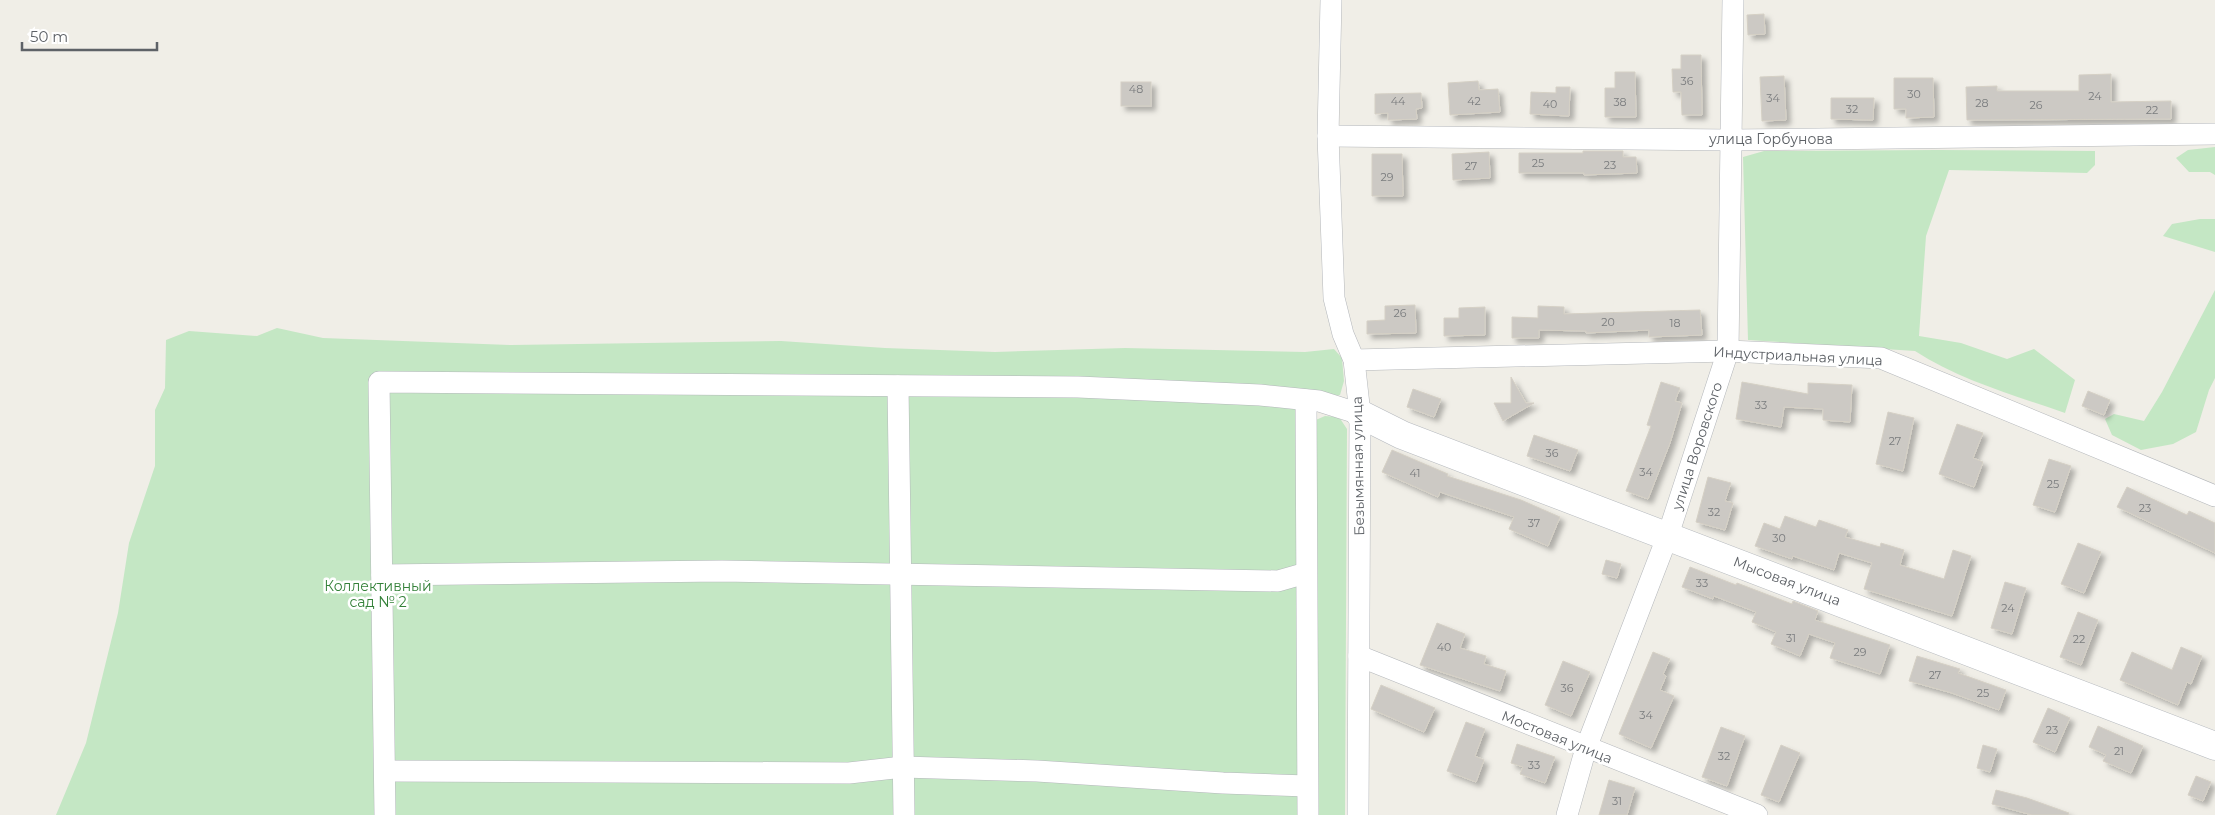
<svg xmlns="http://www.w3.org/2000/svg" width="2215" height="815" font-family="Montserrat,sans-serif">
  <style>
    .green { fill: #c4e7c4 }
    .building { fill: #ccc9c4; stroke: #d5d0c5; filter: url(#shadow) }
    .lines { fill: none; stroke-linecap: round; stroke-linejoin: round }
    .street-casing { stroke: #b4b7bb; stroke-width: 22 }
    .secondary-casing { stroke: #b5b9be; stroke-width: 29 }
    .street { stroke: #fff; stroke-width: 21 }
    .secondary { stroke: #fff; stroke-width: 28 }
    .labels { text-anchor: middle; stroke-width: 5; stroke-linejoin: round; paint-order: stroke }
    .number-label { font-size: 11px; fill: #7a7c7e }
    .street-label { font-size: 14px; fill: #5e6267; stroke: #fff }
    .park-label { font-size: 14px; fill: #348139; stroke: #fff }
  </style>
  <defs>
    <filter id="shadow"><feDropShadow dx="4.5" dy="4.5" stdDeviation="2.5" flood-color="#0004"/></filter>
  </defs>
  <rect width="100%" height="100%" fill="#f0eee7"/>
  <g class="green">
    <polygon points="2215,147 2215,175 2210,172 2189,172 2176,158 2188,150"/>
    <path d="M 1937,150 L 2095,151 L 2095,165 L 2087,173 L 1949,170 L 1926,236 L 1919,336 L 1961,343 L 2007,359 L 2034,349 L 2075,380 L 2065,413 C 2014,395 1959,380 1915,351 L 1748,340 L 1743,157 L 1764,151 Z"/>
    <polygon points="2200,219 2215,219 2215,252 2163,236 2172,224"/>
    <polygon points="2215,290 2215,378 2209,390 2196,432 2173,444 2141,450 2112,435 2105,419 2114,414 2144,421 2162,392"/>
    <polygon points="277,328 323,338 511,345 781,341 885,348 995,352 1125,348 1305,352 1334,349 1342,358 1344,381 1340,395 1331,397 1316,395 1311,422 1325,416 1339,417 1347,429 1345,815 56,815 86,743 118,613 129,543 155,466 155,410 165,388 166,340 189,331 257,336"/>
  </g>
  <g class="building">
    <polygon points="1764,14 1765,34 1748,35 1747,15"/>
    <polygon points="1681,55 1701,55 1702,115 1682,115 1681,92 1673,92 1672,69 1681,69"/>
    <polygon points="1615,72 1635,72 1636,117 1605,117 1605,88 1615,88"/>
    <polygon points="2111,74 2111,102 2171,101 2171,119 1967,120 1966,87 1997,86 1997,91 2079,91 2079,75"/>
    <polygon points="1784,76 1786,120 1762,121 1760,77"/>
    <polygon points="1894,78 1933,78 1934,117 1906,118 1906,109 1894,109"/>
    <polygon points="1478,81 1479,90 1498,89 1500,112 1450,115 1448,83"/>
    <rect x="1121" y="82" width="30" height="24"/>
    <polygon points="1556,87 1570,87 1569,116 1530,114 1531,92 1556,93"/>
    <polygon points="1421,93 1422,108 1416,109 1417,119 1388,120 1388,113 1375,114 1375,94"/>
    <polygon points="1831,98 1874,98 1873,120 1831,119"/>
    <polygon points="1583,151 1623,151 1623,157 1636,157 1637,173 1584,175 1584,173 1519,173 1519,153 1583,153"/>
    <polygon points="1489,152 1490,178 1453,180 1452,154"/>
    <polygon points="1372,154 1402,154 1403,196 1372,196"/>
    <polygon points="1415,305 1416,333 1367,334 1367,321 1385,320 1385,306"/>
    <polygon points="1538,306 1564,307 1564,314 1700,310 1702,335 1649,337 1649,330 1586,333 1586,331 1539,330 1539,338 1512,338 1512,317 1538,318"/>
    <polygon points="1485,307 1485,335 1444,336 1444,318 1459,318 1459,308"/>
    <polygon points="1511,377 1526,403 1534,403 1503,421 1494,403 1511,403"/>
    <polygon points="1661,382 1680,388 1675,401 1682,403 1670,443 1648,499 1626,491 1651,426 1647,425"/>
    <polygon points="1742,382 1808,394 1808,383 1852,385 1850,422 1823,420 1823,409 1784,407 1781,427 1736,419"/>
    <polygon points="1413,389 1441,399 1434,417 1407,407"/>
    <polygon points="2088,391 2110,400 2104,415 2082,406"/>
    <polygon points="1888,412 1914,418 1903,471 1876,464"/>
    <polygon points="1957,424 1983,433 1973,458 1983,462 1974,487 1939,474"/>
    <polygon points="1534,435 1578,450 1570,471 1527,456"/>
    <polygon points="1392,450 1448,474 1447,476 1521,500 1560,517 1548,546 1509,529 1514,517 1440,492 1438,497 1382,472"/>
    <polygon points="2049,459 2071,466 2055,512 2033,505"/>
    <polygon points="1708,477 1731,483 1725,501 1733,503 1725,530 1696,522"/>
    <polygon points="2127,487 2187,515 2189,511 2215,523 2215,553 2117,507"/>
    <polygon points="1785,516 1816,527 1819,520 1848,530 1845,537 1880,547 1881,543 1904,550 1900,565 1944,579 1953,550 1971,556 1952,616 1864,589 1872,563 1839,553 1834,570 1793,556 1792,559 1755,546 1764,523 1780,529"/>
    <polygon points="2078,543 2101,552 2084,593 2061,584"/>
    <polygon points="1606,560 1621,564 1617,578 1602,574"/>
    <polygon points="1690,567 1736,585 1737,583 1792,604 1793,601 1818,611 1815,620 1890,645 1880,674 1830,658 1835,643 1809,634 1800,656 1771,644 1776,632 1752,622 1756,612 1714,596 1713,599 1682,587"/>
    <polygon points="2005,582 2026,588 2012,634 1991,628"/>
    <polygon points="2078,612 2098,620 2081,665 2060,657"/>
    <polygon points="1437,623 1465,634 1460,648 1486,656 1484,664 1506,671 1500,691 1420,665"/>
    <polygon points="2181,647 2202,656 2191,684 2187,682 2178,705 2120,680 2132,652 2172,670"/>
    <polygon points="1653,652 1670,659 1663,674 1666,676 1660,690 1674,696 1651,748 1619,734"/>
    <polygon points="1917,656 1960,669 1958,673 2006,690 1999,710 1952,693 1909,681"/>
    <polygon points="1563,661 1590,672 1571,716 1545,705"/>
    <polygon points="1381,685 1435,708 1424,732 1371,709"/>
    <polygon points="2048,708 2070,718 2055,752 2033,742"/>
    <polygon points="1466,722 1485,729 1475,756 1484,760 1476,782 1447,771"/>
    <polygon points="2098,726 2143,746 2131,773 2103,761 2106,755 2089,747"/>
    <polygon points="1721,727 1745,736 1727,786 1702,777"/>
    <polygon points="1517,744 1555,757 1545,783 1520,774 1523,767 1511,763"/>
    <polygon points="1781,745 1800,753 1779,802 1761,795"/>
    <polygon points="1983,745 1997,749 1990,772 1977,768"/>
    <polygon points="2196,776 2211,782 2203,801 2188,795"/>
    <polygon points="1609,780 1635,788 1627,815 1599,815"/>
    <polygon points="1996,790 2027,798 2069,813 2068,815 2032,815 1992,804"/>
  </g>
  <g class="lines">
    <defs>
      <g id="street">
        <polyline points="1331,0 1328,136 1334,298 1343,334 1354,360 1360,414 1358,815"/>
        <polyline points="1328,136 1731,140 2215,134"/>
        <polyline points="1354,360 1728,351 1881,358 2215,496"/>
        <polyline points="898,386 904,815"/>
        <polyline points="1306,400 1308,815"/>
        <polyline points="382,575 722,571 1278,581 1306,573"/>
        <polyline points="1359,656 1757,815"/>
        <polyline points="385,771 849,773 903,767 1037,771 1223,783 1307,786"/>
        <polyline points="385,815 379,382 1078,387 1260,395 1319,401 1360,414"/>
        <polyline points="1567,815 1586,748 1668,535 1728,351 1733,0"/>
      </g>
      <polyline id="secondary" points="1360,414 1402,435 2215,746"/>
    </defs>
    <use href="#street" class="street-casing"/>
    <use href="#secondary" class="secondary-casing"/>
    <use href="#street" class="street"/>
    <use href="#secondary" class="secondary"/>
  </g>
  <g class="labels">
    <g class="number-label">
      <text x="1687" y="85">36</text>
      <text x="1136" y="93">48</text>
      <text x="1914" y="98">30</text>
      <text x="2095" y="100">24</text>
      <text x="1773" y="102">34</text>
      <text x="1398" y="105">44</text>
      <text x="1474" y="105">42</text>
      <text x="1620" y="106">38</text>
      <text x="1982" y="107">28</text>
      <text x="1550" y="108">40</text>
      <text x="2036" y="109">26</text>
      <text x="1852" y="113">32</text>
      <text x="2152" y="114">22</text>
      <text x="1538" y="167">25</text>
      <text x="1610" y="169">23</text>
      <text x="1471" y="170">27</text>
      <text x="1387" y="181">29</text>
      <text x="1400" y="317">26</text>
      <text x="1608" y="326">20</text>
      <text x="1675" y="327">18</text>
      <text x="1761" y="409">33</text>
      <text x="1895" y="445">27</text>
      <text x="1552" y="457">36</text>
      <text x="1646" y="476">34</text>
      <text x="1415" y="477">41</text>
      <text x="2053" y="488">25</text>
      <text x="2145" y="512">23</text>
      <text x="1714" y="516">32</text>
      <text x="1534" y="527">37</text>
      <text x="1779" y="542">30</text>
      <text x="1702" y="587">33</text>
      <text x="2008" y="612">24</text>
      <text x="1791" y="642">31</text>
      <text x="2079" y="643">22</text>
      <text x="1444" y="651">40</text>
      <text x="1860" y="656">29</text>
      <text x="1935" y="679">27</text>
      <text x="1567" y="692">36</text>
      <text x="1983" y="697">25</text>
      <text x="1646" y="719">34</text>
      <text x="2052" y="734">23</text>
      <text x="2119" y="755">21</text>
      <text x="1724" y="760">32</text>
      <text x="1534" y="769">33</text>
      <text x="1617" y="805">31</text>
    </g>
    <g class="street-label">
      <text x="1771" y="144">улица Горбунова</text>
      <text transform="translate(1798 356) rotate(3)" y="5">Индустриальная улица</text>
      <text transform="translate(1697 446) rotate(-72)" y="5">улица Воровского</text>
      <text transform="translate(1358 466) rotate(-91)" y="5">Безымянная улица</text>
      <text transform="translate(1787 581) rotate(21)" y="5">Мысовая улица</text>
      <text transform="translate(1557 737) rotate(22)" y="5">Мостовая улица</text>
    </g>
    <g class="park-label">
      <text x="378" y="591">Коллективный<tspan x="378" dy="16">сад № 2</tspan></text>
    </g>
  </g>
  <path d="M22 42v8h135v-8" fill="none" stroke="#5e6267" stroke-width="2.5"/>
  <text x="30" y="42" font-size="15" fill="#5e6267" stroke="#ffffff" stroke-width="4" paint-order="stroke">50 m</text>
</svg>
